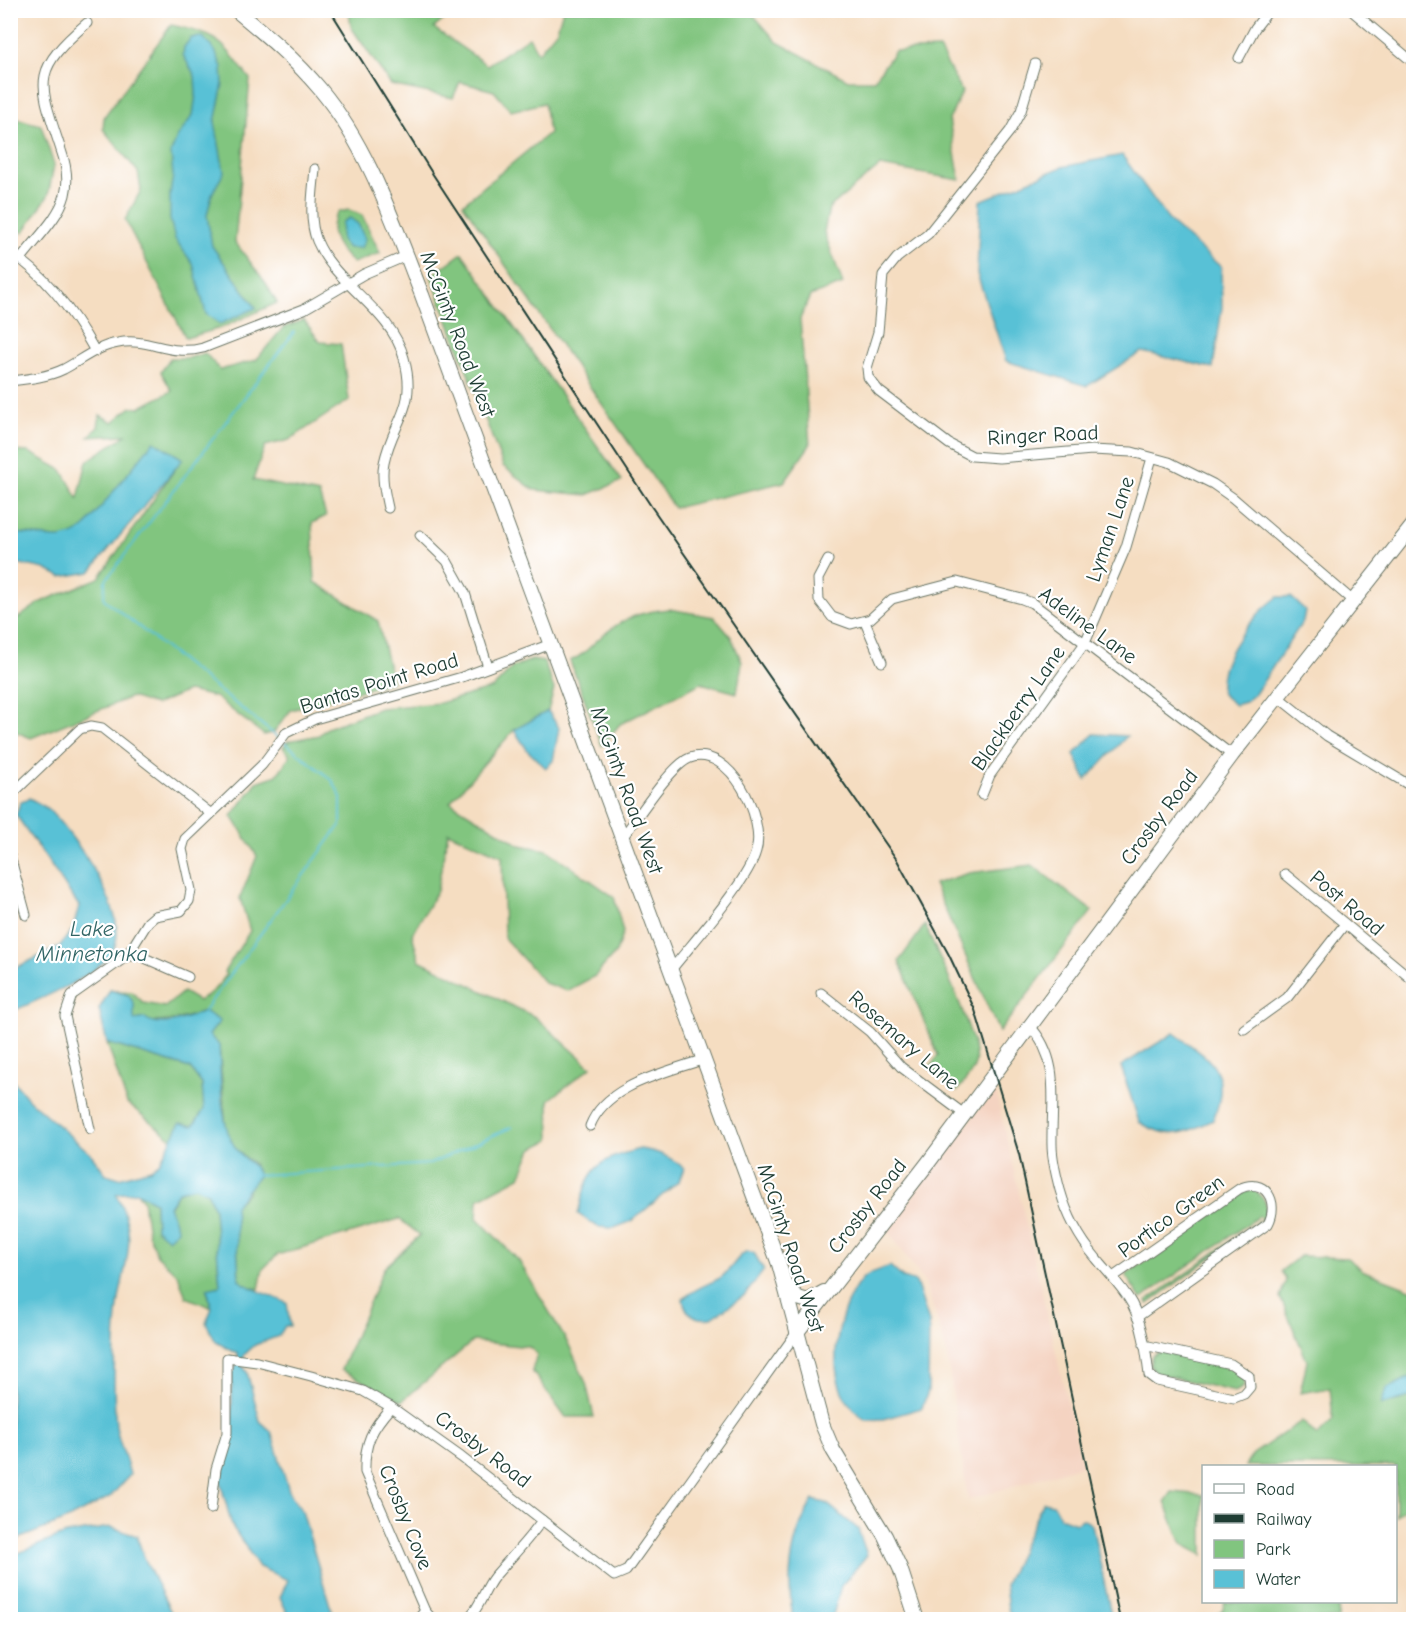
<svg xmlns="http://www.w3.org/2000/svg" width="1424" height="1630" font-family="'Comic Neue',sans-serif">
  <style>
    .built { fill: #f4d3c1 }
    .green { fill: #81c57f; stroke: #50815a; stroke-width: 1.5 }
    .water { fill: #59c1d6; stroke: #3c7f85; stroke-width: 1.5 }
    .lines { fill: none; stroke-linecap: round; stroke-linejoin: round }
    .stream { stroke: #59c1d6; stroke-width: 2 }
    .street-casing { stroke: #6a7565; stroke-width: 11 }
    .secondary-casing { stroke: #6a7565; stroke-width: 16 }
    .street { stroke: #fff; stroke-width: 9 }
    .secondary { stroke: #fff; stroke-width: 14 }
    .rail { stroke: #1f3d34; stroke-width: 2 }
    .labels { text-anchor: middle; stroke-width: 4.5; stroke-linejoin: round; paint-order: stroke }
    .street-label { font-size: 21px; fill: #1f3d34; stroke: #fff }
    .water-label { font-size: 22px; font-style: italic; fill: #306565; stroke: #fff }
  </style>
  <rect width="100%" height="100%" fill="#fff"/>
  <filter id="ink" filterUnits="userSpaceOnUse"><feTurbulence type="fractalNoise" baseFrequency=".0167" numOctaves="2"/><feDisplacementMap in="SourceGraphic" scale="12" xChannelSelector="R" yChannelSelector="G"/><feConvolveMatrix kernelMatrix="1 2 1 2 8 2 1 2 1" color-interpolation-filters="sRGB"/></filter>
  <filter id="wash" filterUnits="userSpaceOnUse"><feTurbulence type="fractalNoise" baseFrequency=".008" numOctaves="4" result="noise"/><feDisplacementMap in="SourceGraphic" scale="24" xChannelSelector="R" yChannelSelector="G"/><feGaussianBlur stdDeviation="1.35" result="paint"/><feColorMatrix in="noise" values="0 0 0 0 0 0 0 0 0 0 0 0 0 0 0 0 0 1.4 0 .05"/><feComposite in="paint" operator="in"/></filter>
  <g filter="url(#wash)">
    <rect width="100%" height="100%" fill="#f5ddc1"/>
    <polygon class="built" points="995,1088 1082,1465 968,1500 946,1348 925,1283 887,1230"/>
    <g class="green">
      <polygon points="563,10 750,11 777,42 848,80 874,80 895,51 939,49 962,92 949,120 960,180 880,166 829,208 824,232 843,284 810,296 800,319 810,445 784,482 674,508 463,204 549,133 544,103 511,111 494,91 460,82 453,98 391,85 351,27 349,11 454,11 434,28 487,65 529,37 538,53 557,30"/>
      <path d="M 171,25 C 220,35 220,40 250,79 L 235,242 L 265,282 L 277,303 L 221,328 L 186,338 L 125,220 L 141,190 L 138,172 L 103,129 L 104,117 Z"/>
      <polygon points="10,117 41,125 54,165 48,196 23,233 11,225"/>
      <path d="M 349,210 L 362,215 L 380,253 L 353,263 C 338,250 324,231 338,212 Z"/>
      <polygon points="462,253 622,481 587,495 534,490 503,466 431,276"/>
      <polygon points="304,320 320,342 341,344 349,400 289,440 265,446 253,480 319,494 326,516 312,523 315,582 378,621 392,682 291,710 273,733 264,735 215,697 188,691 155,705 131,697 31,738 11,730 11,623 41,602 99,578 182,459 73,537 52,540 11,534 11,451 29,452 62,470 78,498 87,461 126,435 89,437 98,427 100,415 113,422 131,407 139,408 172,391 161,372 170,358 189,358 205,353 220,370 256,360 283,328"/>
      <path d="M 669,609 L 714,617 L 731,637 L 742,662 L 737,693 L 701,683 L 620,724 L 602,746 L 570,661 C 587,654 593,642 607,632 C 629,615 643,612 669,609 Z"/>
      <path d="M 532,660 L 544,662 L 554,689 L 548,711 L 514,730 L 450,802 L 520,845 L 547,850 L 614,897 L 623,932 L 616,952 L 595,976 L 567,991 L 545,983 L 504,938 L 502,856 L 448,832 L 437,891 L 412,934 L 419,960 L 535,1017 L 591,1067 L 549,1100 L 550,1140 L 532,1149 L 520,1177 L 478,1199 L 477,1218 L 519,1261 L 569,1345 L 586,1383 L 594,1417 L 565,1417 L 532,1371 L 537,1354 L 529,1347 L 473,1341 L 402,1401 L 341,1370 L 384,1268 L 420,1235 L 399,1219 L 277,1255 L 263,1269 L 259,1289 L 246,1286 L 239,1280 L 235,1206 L 248,1192 L 254,1164 L 235,1149 L 226,1129 L 219,1045 L 209,1035 L 204,1011 C 179,1021 160,1024 133,1020 L 128,995 L 110,990 L 132,992 L 144,1003 L 165,1007 L 183,992 L 198,1001 C 209,995 220,985 226,975 L 224,972 L 250,931 L 240,898 L 257,856 L 232,816 L 257,782 L 277,775 L 290,756 L 283,747 L 288,741 L 319,735 L 327,728 L 380,708 L 440,703 L 493,688 L 513,667 Z"/>
      <polygon points="1032,865 1092,911 999,1032 934,884 969,873"/>
      <path d="M 925,925 C 936,951 981,1041 975,1064 C 973,1074 963,1083 957,1091 L 930,1068 L 938,1055 L 899,961 Z"/>
      <polygon points="107,1043 190,1068 202,1084 204,1110 193,1126 180,1123 172,1139 127,1103"/>
      <polygon points="195,1186 208,1193 214,1209 220,1287 207,1290 212,1308 186,1297 178,1275 157,1255 148,1233 143,1201 137,1192 155,1202 156,1229 179,1191"/>
      <path d="M 1247,1190 L 1254,1190 C 1265,1199 1271,1207 1264,1220 L 1259,1216 L 1141,1299 L 1126,1276 L 1128,1273 Z"/>
      <polygon points="1259,1221 1259,1223 1148,1304 1147,1301"/>
      <polygon points="1300,1256 1347,1258 1364,1271 1413,1290 1413,1376 1386,1389 1382,1405 1413,1396 1413,1502 1396,1516 1396,1466 1245,1466 1253,1454 1302,1421 1317,1436 1333,1420 1330,1388 1300,1393 1307,1361 1280,1297 1286,1280 1281,1271"/>
      <polygon points="1160,1351 1241,1371 1245,1379 1244,1387 1235,1392 1155,1373 1150,1365 1152,1355"/>
      <polygon points="1172,1492 1203,1495 1203,1555 1182,1544 1165,1502"/>
      <polygon points="1224,1602 1339,1602 1338,1619 1212,1619 1223,1610"/>
    </g>
    <g class="water">
      <polygon points="203,37 215,51 222,67 223,84 215,122 224,172 212,194 207,215 212,246 256,308 220,324 206,314 193,264 175,239 170,219 170,194 173,176 171,152 178,136 193,115 196,94 195,76 183,55 184,47 191,38"/>
      <polygon points="1122,155 1170,222 1221,267 1222,307 1213,368 1142,352 1087,386 1006,361 977,274 980,201 1062,167"/>
      <polygon points="350,218 358,224 365,239 361,248 348,248 341,240 342,222"/>
      <path d="M 154,441 L 183,459 L 90,572 L 61,577 L 45,569 L 11,562 L 11,534 C 39,530 55,549 84,528 Z"/>
      <path d="M 1278,597 L 1291,597 L 1305,610 L 1303,621 L 1255,694 L 1245,702 L 1235,705 L 1222,694 C 1214,662 1253,614 1278,597 Z"/>
      <polygon points="548,711 559,728 553,761 546,768 528,751 514,730"/>
      <polygon points="1094,734 1127,736 1086,780 1074,754"/>
      <path d="M 29,798 C 36,802 43,805 49,810 C 73,835 138,920 110,955 C 91,979 39,999 11,1012 L 11,970 L 59,947 L 73,929 L 79,906 L 16,815 L 20,803 Z"/>
      <path d="M 110,990 L 128,995 L 134,1003 L 134,1020 L 145,1018 C 162,1030 187,1018 204,1011 L 220,1021 L 209,1035 L 219,1045 C 221,1074 219,1123 235,1147 C 242,1159 253,1161 259,1175 L 235,1206 L 239,1280 C 251,1290 271,1295 287,1303 L 290,1326 L 285,1326 L 279,1336 L 255,1345 L 244,1355 L 242,1365 L 247,1372 L 260,1421 L 271,1431 L 290,1494 L 302,1511 L 334,1619 L 290,1619 L 280,1597 L 288,1580 L 259,1567 L 232,1526 L 220,1481 L 232,1436 L 232,1373 L 237,1365 L 238,1354 L 216,1342 L 206,1323 L 212,1308 L 207,1289 L 220,1286 L 214,1209 L 208,1193 L 195,1187 L 179,1191 L 169,1206 L 178,1230 L 168,1239 L 156,1229 L 155,1202 L 137,1192 L 116,1194 C 142,1242 121,1266 117,1315 C 114,1345 113,1396 116,1426 C 118,1442 127,1459 130,1475 L 110,1497 L 68,1519 L 11,1542 L 10,1077 L 29,1100 L 91,1154 L 106,1174 L 119,1178 L 151,1169 L 160,1162 L 180,1123 L 193,1126 L 204,1110 L 202,1084 L 190,1068 L 107,1043 L 99,1009 Z"/>
      <path d="M 1174,1033 C 1211,1060 1233,1071 1213,1120 C 1182,1135 1169,1140 1139,1122 L 1121,1066 Z"/>
      <path d="M 640,1149 C 658,1151 670,1157 684,1168 L 679,1181 L 632,1221 L 614,1228 L 598,1227 L 578,1214 C 588,1168 596,1160 640,1149 Z"/>
      <path d="M 747,1251 L 754,1253 L 764,1270 L 745,1295 L 712,1318 C 696,1320 686,1316 683,1299 C 695,1288 707,1285 720,1278 C 732,1270 735,1258 747,1251 Z"/>
      <path d="M 890,1266 L 903,1278 L 916,1282 L 929,1322 L 928,1391 L 922,1408 L 883,1419 L 865,1420 C 857,1413 849,1405 844,1396 C 827,1363 839,1308 861,1280 C 866,1273 881,1270 890,1266 Z"/>
      <polygon points="1413,1376 1413,1396 1381,1405 1386,1389"/>
      <path d="M 813,1500 L 826,1503 L 858,1529 L 867,1555 L 841,1586 L 833,1615 L 825,1619 L 793,1619 C 786,1578 791,1536 813,1500 Z"/>
      <polygon points="1043,1502 1053,1504 1060,1517 1076,1523 1083,1519 1092,1525 1112,1619 1013,1619 1008,1609 1005,1585"/>
      <path d="M 111,1527 L 137,1536 C 145,1566 162,1591 174,1619 L 11,1619 L 11,1556 L 66,1534 Z"/>
    </g>
    <g class="lines">
      <g class="stream">
        <polyline points="280,739 104,599 105,581 294,332"/>
        <polyline points="204,1011 341,824 341,797 332,780 284,742"/>
        <polyline points="259,1175 430,1164 512,1127"/>
      </g>
    </g>
  </g>
  <g filter="url(#ink)">
    <g class="lines">
      <defs>
        <g id="street">
          <polyline points="1351,10 1414,63"/>
          <polyline points="1239,58 1255,28 1269,10"/>
          <polyline points="1035,64 1021,111 1010,131 928,234 897,258 883,275 878,332 867,368 868,377 879,391 949,444 972,456 999,458 1092,450 1132,452 1169,462 1213,484 1233,498 1353,601"/>
          <path d="M 315,169 C 313,192 308,219 317,241 C 336,286 391,309 404,358 C 418,409 393,420 384,463 C 381,477 385,494 388,508"/>
          <path d="M 10,252 C 47,276 74,313 95,351"/>
          <path d="M 21,259 C 35,240 59,218 65,195 C 69,179 66,164 61,150 C 39,82 30,72 87,23"/>
          <path d="M 10,381 C 28,379 48,377 64,369 C 81,360 98,346 118,343 C 149,337 169,357 203,348 L 304,309 L 364,274 L 406,256"/>
          <polyline points="420,535 447,561 465,593 488,667"/>
          <polyline points="828,560 818,579 819,600 832,617 851,624 870,619 892,599 957,582 1022,599 1032,603 1232,755"/>
          <polyline points="865,622 882,662"/>
          <polyline points="1278,697 1327,736 1414,788"/>
          <polyline points="982,795 990,775 1085,643 1126,547 1152,458"/>
          <polyline points="10,796 80,729 91,726 102,728 210,813"/>
          <path d="M 622,838 C 636,820 671,765 690,758 C 730,744 766,819 756,851 C 748,882 693,942 671,970"/>
          <polyline points="10,856 26,915"/>
          <polyline points="1285,874 1414,981"/>
          <polyline points="127,956 140,956 188,977"/>
          <polyline points="821,993 870,1032 901,1067 964,1114"/>
          <path d="M 1029,1025 C 1062,1060 1051,1101 1052,1145 C 1052,1160 1056,1175 1060,1190 C 1067,1215 1079,1238 1096,1258 C 1108,1273 1122,1286 1132,1304 C 1143,1326 1146,1351 1149,1375 L 1157,1381 L 1234,1398 L 1244,1394 L 1250,1387 L 1249,1376 L 1231,1364 L 1144,1345"/>
          <polyline points="1244,1029 1287,998 1345,924"/>
          <path d="M 590,1126 C 606,1084 666,1073 704,1059"/>
          <polyline points="90,1129 65,1016 72,995 127,956 148,922 155,916 181,911 189,901 191,890 182,849 185,839 262,765 286,733 315,719 462,677 551,644"/>
          <path d="M 1113,1277 L 1239,1189 C 1265,1176 1280,1202 1268,1224 L 1137,1317"/>
          <path d="M 391,1407 C 372,1428 364,1443 365,1472 L 425,1611 L 433,1620"/>
          <polyline points="211,1509 216,1469 227,1433 227,1358 257,1362 311,1376 363,1391 391,1407 461,1457 614,1576 626,1571 797,1332"/>
          <polyline points="417,1620 425,1611"/>
          <path d="M 465,1620 C 480,1610 483,1591 494,1577 C 510,1558 528,1541 542,1520"/>
        </g>
        <g id="secondary">
          <path d="M 236,10 C 266,35 295,59 320,89 C 369,148 394,224 422,295 L 779,1264 L 822,1424 L 833,1450 L 885,1536 L 900,1568 L 917,1620"/>
          <polyline points="786,1285 798,1298 808,1301 824,1292"/>
          <polyline points="797,1332 928,1163 1232,755 1414,524"/>
        </g>
      </defs>
      <use href="#street" class="street-casing"/>
      <use href="#secondary" class="secondary-casing"/>
      <use href="#street" class="street"/>
      <use href="#secondary" class="secondary"/>
      <polyline class="rail" points="330,10 432,173 651,506 897,860 949,955 975,1010 1019,1154 1120,1620"/>
    </g>
  </g>
  <g class="labels">
    <g class="street-label">
      <text transform="translate(458 334) rotate(69)" y="7">McGinty Road West</text>
      <text transform="translate(1043 435) rotate(-3)" y="7">Ringer Road</text>
      <text transform="translate(1110 529) rotate(-71)" y="7">Lyman Lane</text>
      <text transform="translate(1088 625) rotate(36)" y="7">Adeline Lane</text>
      <text transform="translate(379 683) rotate(-17)" y="7">Bantas Point Road</text>
      <text transform="translate(1018 708) rotate(-55)" y="7">Blackberry Lane</text>
      <text transform="translate(627 790) rotate(70)" y="7">McGinty Road West</text>
      <text transform="translate(1159 817) rotate(-53)" y="7">Crosby Road</text>
      <text transform="translate(1347 903) rotate(40)" y="7">Post Road</text>
      <text transform="translate(904 1040) rotate(41)" y="7">Rosemary Lane</text>
      <text transform="translate(867 1206) rotate(-52)" y="7">Crosby Road</text>
      <text transform="translate(1171 1216) rotate(-36)" y="7">Portico Green</text>
      <text transform="translate(791 1248) rotate(72)" y="7">McGinty Road West</text>
      <text transform="translate(483 1449) rotate(37)" y="7">Crosby Road</text>
      <text transform="translate(406 1517) rotate(68)" y="7">Crosby Cove</text>
    </g>
    <g class="water-label">
      <text x="92" y="936">Lake<tspan x="92" dy="25">Minnetonka</tspan></text>
    </g>
  </g>
  <rect width="1424" height="1630" fill="none" stroke="#fff" stroke-width="36"/>
  <rect x="1202" y="1465" width="195" height="138" fill="#ffffff" stroke="#a5b1ae" stroke-width="1.5"/>
  <rect x="1214" y="1484" width="30" height="9" fill="#ffffff" stroke="#a5b1ae" stroke-width="1.5"/>
  <text x="1256" y="1495" font-size="18" fill="#1f3d34">Road</text>
  <rect x="1214" y="1514" width="30" height="9" fill="#1f3d34" stroke="#a5b1ae" stroke-width="1.5"/>
  <text x="1256" y="1525" font-size="18" fill="#1f3d34">Railway</text>
  <rect x="1214" y="1540" width="30" height="18" fill="#81c57f" stroke="#a5b1ae" stroke-width="1.5"/>
  <text x="1256" y="1555" font-size="18" fill="#1f3d34">Park</text>
  <rect x="1214" y="1570" width="30" height="18" fill="#59c1d6" stroke="#a5b1ae" stroke-width="1.5"/>
  <text x="1256" y="1585" font-size="18" fill="#1f3d34">Water</text>
</svg>
